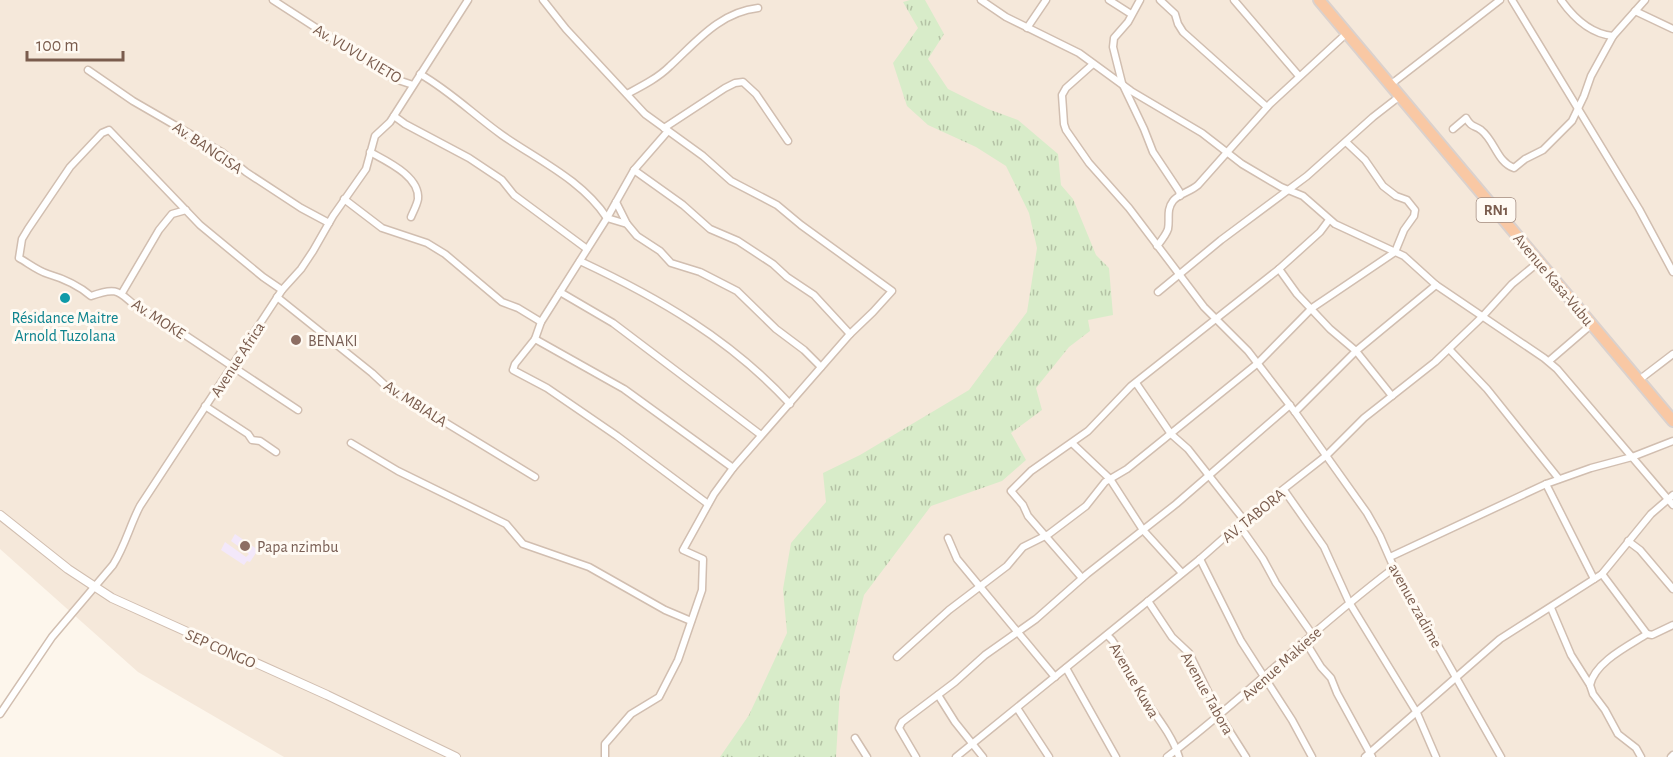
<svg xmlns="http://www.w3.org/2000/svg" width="1673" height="757" font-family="'Alegreya Sans',sans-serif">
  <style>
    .residential { fill: #f5e8da }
    .education { fill: #f3e8fa }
    .grass { fill: url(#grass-tufts) }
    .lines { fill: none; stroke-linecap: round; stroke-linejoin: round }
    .minor-casing { stroke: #d1beb0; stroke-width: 9 }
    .tertiary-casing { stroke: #d1beb0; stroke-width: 10 }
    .trunk-casing { stroke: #dad1cd; stroke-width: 14 }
    .minor { stroke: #fff; stroke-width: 6 }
    .tertiary { stroke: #fff; stroke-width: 8 }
    .trunk { stroke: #f9c8a4; stroke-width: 10 }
    .culture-dot { fill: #0f9aa8; stroke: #fffaf3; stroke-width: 2 }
    .education-dot { fill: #8d6e63; stroke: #fffaf3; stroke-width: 2 }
    .labels { text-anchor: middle; stroke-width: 6; stroke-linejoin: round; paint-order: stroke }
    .shield { fill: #fffaf3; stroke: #a28b7f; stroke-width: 1.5 }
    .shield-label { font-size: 15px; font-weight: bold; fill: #7a5c4d }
    .street-label { font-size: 16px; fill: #7a5c4d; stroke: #fffaf3 }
    .culture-label { font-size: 16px; fill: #0d838f; stroke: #fffaf3 }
    .education-label { font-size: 16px; fill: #785e54; stroke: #fffaf3; text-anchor: start }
  </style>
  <defs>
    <pattern id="grass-tufts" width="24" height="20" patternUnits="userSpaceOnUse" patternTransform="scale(1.5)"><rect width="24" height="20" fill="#d8ecc9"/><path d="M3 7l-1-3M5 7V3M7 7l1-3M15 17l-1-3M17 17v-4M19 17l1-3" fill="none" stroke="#b4c2a5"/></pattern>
  </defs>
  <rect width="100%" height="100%" fill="#fdf6ec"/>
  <polygon class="residential" points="0,0 1673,0 1673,757 284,757 138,672 0,549"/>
  <polygon class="education" points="235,534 258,550 250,562 247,561 244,565 221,550 225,542 246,557 249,554 231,541"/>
  <polygon class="grass" points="910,0 925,0 944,34 928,59 948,89 988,109 1018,120 1058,154 1061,185 1073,199 1096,255 1109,268 1113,315 1088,320 1090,331 1069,347 1036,388 1042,410 1011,433 1026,460 1002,481 931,506 864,595 840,690 836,757 720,757 749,715 787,633 783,589 791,543 826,502 823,473 860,455 969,390 1027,312 1037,248 1029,213 1006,166 976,147 928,125 907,106 893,63 918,28 903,2"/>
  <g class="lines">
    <defs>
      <g id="minor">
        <polyline points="273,0 395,79 413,85"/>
        <polyline points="543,0 566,29 645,114 703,156 731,181 777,205 801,225 892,291 873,312 850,334 733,468 714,494 683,550 703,559 702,590 678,660 659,697 631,714 605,744 605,757"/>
        <polyline points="981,0 1006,17 1079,53 1131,91 1202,133 1242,164 1281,187 1303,196 1335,224 1404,256 1436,285 1544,358 1557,369 1673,505"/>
        <polyline points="1109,0 1131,14"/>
        <polyline points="1140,0 1128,22 1114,38 1113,47 1122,83 1144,129 1153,152 1179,191 1180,196"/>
        <polyline points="1160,0 1175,14 1178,24 1183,32 1267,107"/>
        <polyline points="1234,0 1299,76"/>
        <polyline points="1512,0 1639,209 1673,272"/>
        <path d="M 1561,0 C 1573,17 1591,34 1613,36"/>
        <polyline points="1635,11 1673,29"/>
        <polyline points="1027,28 1046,0"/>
        <polyline points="1093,64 1066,88 1062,95 1064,124 1066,130 1089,163 1129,208 1204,307 1248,351 1295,412 1367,513 1380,536 1394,568 1501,757"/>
        <polyline points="88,70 133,101 223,153 246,172 301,208 329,223"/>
        <path d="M 420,74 C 450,91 474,115 502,135 C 538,160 582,180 607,218 L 627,224 L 637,236 L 660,251 L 671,263 L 700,272 L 737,291 L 776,329 L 804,350 L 821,367"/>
        <polyline points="1390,85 1500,0"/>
        <path d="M 627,94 C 642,86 658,78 670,66 C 696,42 720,12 758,8"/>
        <polyline points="394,116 405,124 469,158 502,180 514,195 587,249"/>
        <polyline points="664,128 725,88 735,83 743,82 756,94 788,141"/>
        <path d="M 1453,129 L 1466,118 C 1472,128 1474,125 1481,130 C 1495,141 1497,162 1514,168 L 1525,159 L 1543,150 L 1572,121 L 1584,96 L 1591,76 L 1613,36 L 1645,0"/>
        <polyline points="668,131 634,170 607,218 541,322 535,339 515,364 513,370 547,388 617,436 708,504"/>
        <path d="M 370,152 C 386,161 420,176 418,199 C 417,205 413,212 411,217"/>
        <polyline points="634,170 683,205 710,229 738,241 773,264 787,277 814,295 850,334"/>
        <polyline points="344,199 382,228 427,243 445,254 502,302 518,308 541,322"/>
        <polyline points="616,202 627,224"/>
        <path d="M 1157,246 C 1161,241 1166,235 1168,229 C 1170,219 1166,210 1173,201 C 1178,194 1190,192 1198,185 L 1270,104 L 1347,33"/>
        <path d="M 580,261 C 659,298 730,339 790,404"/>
        <polyline points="1279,269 1297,294 1330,329 1356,351 1392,396"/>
        <path d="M 282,290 L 263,277 L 200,225 L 109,130 L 102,133 L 70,167 L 28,229 L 22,239 L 19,258 C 28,263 38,271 48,274 C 65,279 78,285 91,296 C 123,284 119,296 143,311 C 149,314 155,316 161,319 L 298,410"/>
        <polyline points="560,292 613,323 761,435"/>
        <polyline points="1158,292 1221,240 1307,176 1373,117 1400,96"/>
        <polyline points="122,293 159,230 172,214 186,210"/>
        <polyline points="277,297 372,373 387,387 535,477"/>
        <polyline points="535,339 624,389 733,468"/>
        <polyline points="1449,349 1487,389 1559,479"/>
        <polyline points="1549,361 1592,324"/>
        <polyline points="1639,380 1673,354"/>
        <polyline points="1136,383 1171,434 1188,449 1244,520"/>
        <polyline points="205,406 248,434 252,440 260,441 276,452"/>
        <polyline points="1295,412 1356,351 1436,285"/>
        <polyline points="351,443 398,471 506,524 523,544 589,567 665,610 691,621"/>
        <polyline points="1072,443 1110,479 1143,530 1182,573"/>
        <polyline points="1546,484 1594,579"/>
        <polyline points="1284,490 1324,547 1349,602 1417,713 1436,757"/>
        <polyline points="1239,525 1263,559 1276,583 1312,634"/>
        <polyline points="948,538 957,559 1055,677"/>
        <polyline points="1628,541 1640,550 1673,589"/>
        <polyline points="1390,557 1546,484 1591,468 1632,457 1673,441"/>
        <polyline points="1200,559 1241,641 1292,720 1312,757"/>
        <polyline points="1602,574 1647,634"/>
        <polyline points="1082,578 1028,516 1023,505 1011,491 1031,471 1088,431 1131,386 1279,269 1320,232 1329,220"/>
        <polyline points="1148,601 1172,637 1189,653 1220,716 1246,757"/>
        <polyline points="1551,608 1571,655 1590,685 1593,694 1605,710 1618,734 1636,748 1641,757"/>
        <path d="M 1107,635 C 1118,644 1121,658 1128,672 C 1141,700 1170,727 1179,757"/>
        <polyline points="1305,641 1321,667 1331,678 1337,693 1372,757"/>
        <polyline points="897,657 949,610 1007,566 1023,547 1049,534 1086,506 1105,482 1127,469 1258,363 1312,308 1395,252 1404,230 1414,216 1415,210 1407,200 1396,196 1383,186 1365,160 1346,142"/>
        <polyline points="1066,668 1116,757"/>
        <path d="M 1590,685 C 1595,662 1628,646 1647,634 L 1652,635 L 1673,625"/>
        <polyline points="938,695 955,722 983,757"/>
        <polyline points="1017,708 1049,757"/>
        <path d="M 0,714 L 52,637 L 113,565 C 125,546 130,525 140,506 L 282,290 L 301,269 L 313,251 L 333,216 L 366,169 L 375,136 L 390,122 L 468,0"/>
        <polyline points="855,738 867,757"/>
        <polyline points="916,757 899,728 902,722 955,682 985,655 1036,619 1087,574 1176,504 1290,405"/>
        <polyline points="956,757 1200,559 1244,520 1327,455 1364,418 1435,362 1482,317 1512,284 1540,261"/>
        <path d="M 1167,757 C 1246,697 1315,627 1394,568"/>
        <polyline points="1365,757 1500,639 1602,574 1651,514 1673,495"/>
        <polyline points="1671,757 1673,755"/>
      </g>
      <polyline id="tertiary" points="0,515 68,569 112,598 327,695 456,757"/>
      <polyline id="trunk" points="1319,0 1673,421"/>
    </defs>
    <use href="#minor" class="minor-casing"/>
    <use href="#tertiary" class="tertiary-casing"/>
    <use href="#trunk" class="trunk-casing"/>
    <use href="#minor" class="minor"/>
    <use href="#tertiary" class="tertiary"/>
    <use href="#trunk" class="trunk"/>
  </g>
  <circle class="culture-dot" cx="65" cy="298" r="6"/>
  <g class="education-dot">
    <circle cx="296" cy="340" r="6"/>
    <circle cx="245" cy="546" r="6"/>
  </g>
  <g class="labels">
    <rect class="shield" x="1476.5" y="198" width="39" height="24" rx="4.5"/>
    <g class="shield-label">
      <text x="1496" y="215">RN1</text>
    </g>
    <g class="street-label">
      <text transform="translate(358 53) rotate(31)" y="6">Av. VUVU KIETO</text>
      <text transform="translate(208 147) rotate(34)" y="6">Av. BANGISA</text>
      <text transform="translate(1554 279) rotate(50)" y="6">Avenue Kasa-Vubu</text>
      <text transform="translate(159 318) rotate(33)" y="6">Av. MOKE</text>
      <text transform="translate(237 359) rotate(-57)" y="6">Avenue Africa</text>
      <text transform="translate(416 403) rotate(33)" y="6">Av. MBIALA</text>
      <text transform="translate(1253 515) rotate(-39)" y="6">AV. TABORA</text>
      <text transform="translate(1416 605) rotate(61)" y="6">avenue zadime</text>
      <text transform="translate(221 648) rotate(24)" y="6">SEP CONGO</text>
      <text transform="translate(1281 663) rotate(-42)" y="6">Avenue Makiese</text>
      <text transform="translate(1135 680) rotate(60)" y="6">Avenue Kuwa</text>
      <text transform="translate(1208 693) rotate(61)" y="6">Avenue Tabora</text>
    </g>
    <g class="culture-label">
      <text x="65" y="323">Résidance Maitre<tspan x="65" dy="18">Arnold Tuzolana</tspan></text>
    </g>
    <g class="education-label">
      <text x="308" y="346">BENAKI</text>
      <text x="257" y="552">Papa nzimbu</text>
    </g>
  </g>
  <path d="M27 51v9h96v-9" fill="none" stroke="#7a5c4d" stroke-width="3"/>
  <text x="36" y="51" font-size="18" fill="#7a5c4d" stroke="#fffaf3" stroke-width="4.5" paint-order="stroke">100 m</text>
</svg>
